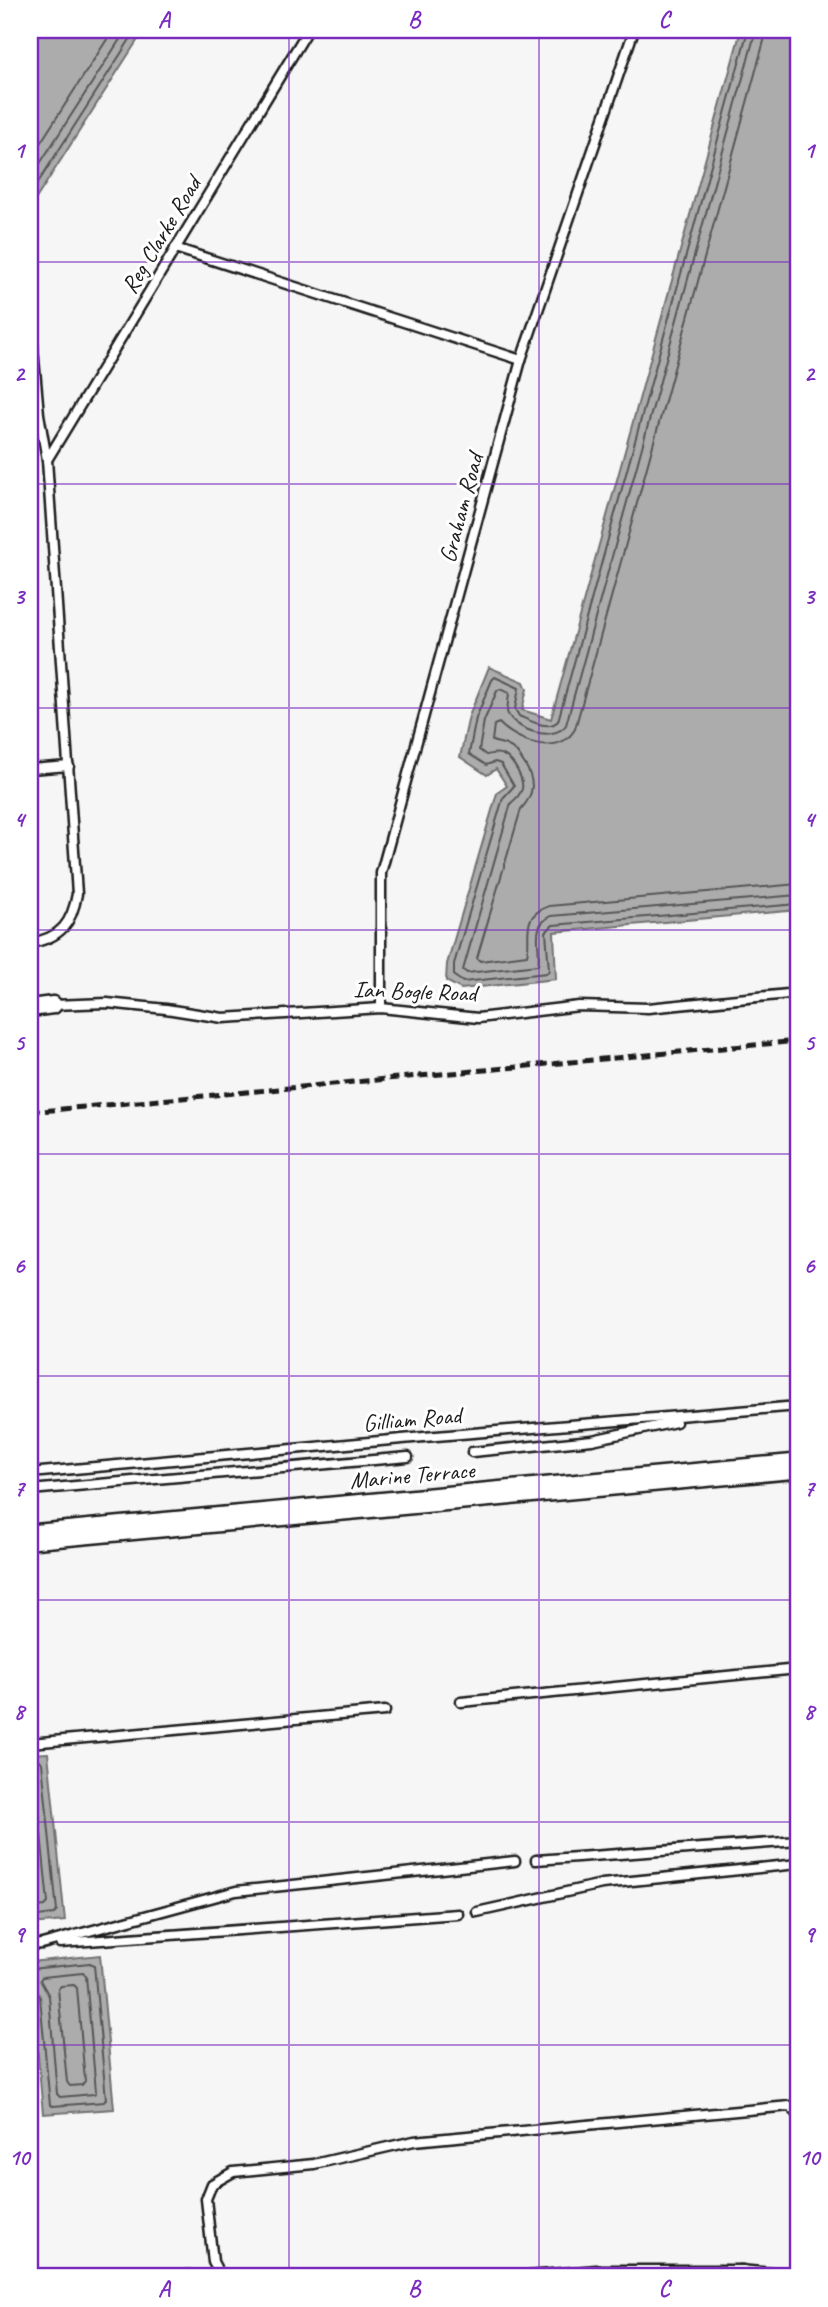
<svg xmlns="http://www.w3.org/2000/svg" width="828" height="2307" font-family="Caveat,sans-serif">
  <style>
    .water { fill: #acacac; stroke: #727272; stroke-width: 2 }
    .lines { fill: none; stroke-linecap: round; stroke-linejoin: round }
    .shore { stroke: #565656; stroke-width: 2 }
    .service-casing { stroke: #1c1c1c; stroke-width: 13 }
    .minor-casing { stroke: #1c1c1c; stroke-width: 21 }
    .secondary-casing { stroke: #1c1c1c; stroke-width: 28 }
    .service { stroke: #fff; stroke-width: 8 }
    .minor { stroke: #fff; stroke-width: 16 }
    .secondary { stroke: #fff; stroke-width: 23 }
    .rail { stroke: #1c1c1c; stroke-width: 5; stroke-dasharray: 10 5; stroke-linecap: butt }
    .grid { fill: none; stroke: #7b2cbf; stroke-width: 2; stroke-opacity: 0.55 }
    .labels { text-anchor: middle; stroke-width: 6; stroke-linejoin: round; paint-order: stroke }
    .street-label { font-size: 24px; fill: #1c1c1c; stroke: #fff }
    .neatline { fill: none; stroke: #7b2cbf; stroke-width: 2.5 }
    .grid-label { font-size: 23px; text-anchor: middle; font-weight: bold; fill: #7b2cbf }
  </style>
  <rect width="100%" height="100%" fill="#f6f6f6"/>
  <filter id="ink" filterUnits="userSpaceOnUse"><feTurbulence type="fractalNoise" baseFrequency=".0143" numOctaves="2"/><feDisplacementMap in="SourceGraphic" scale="14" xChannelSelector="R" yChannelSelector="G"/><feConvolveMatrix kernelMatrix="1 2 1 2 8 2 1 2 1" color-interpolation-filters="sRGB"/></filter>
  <g filter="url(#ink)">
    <g class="water">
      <polygon points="30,30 144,30 30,208"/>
      <polygon points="741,30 798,30 798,910 554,932 556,979 461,989 446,981 447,964 497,793 507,786 496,769 487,775 460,757 469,716 489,667 524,682 527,689 522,710 551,719"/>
      <polygon points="48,1753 65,1921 30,1924 30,1754"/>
      <polygon points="100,1955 114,2109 43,2114 30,1962"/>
      <polygon points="191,2269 194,2277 117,2277"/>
    </g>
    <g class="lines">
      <g class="shore">
        <path d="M 748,30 L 558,721 C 548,731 531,721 519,716 L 515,709 L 519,688 L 495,677 L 492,680 L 476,718 L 469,754 L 486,765 L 495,762 L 501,764 L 514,786 L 503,798 L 454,964 L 454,976 L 463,982 L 547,973 L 549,970 L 546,932 L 553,925 L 798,904"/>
        <path d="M 756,30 L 566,725 C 553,743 514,730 507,712 L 509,693 L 500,689 L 497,691 L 484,721 L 479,750 L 486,755 C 492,754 497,752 503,755 C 513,759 524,779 522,789 C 520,795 516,799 511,803 L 463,970 L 467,973 L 538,965 C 542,948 529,926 551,916 L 798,895"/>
        <path d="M 767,30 L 575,729 C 559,757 517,742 499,723 L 494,725 L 492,741 C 497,743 503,743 508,746 C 516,749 519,756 524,763 C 535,780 535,794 521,809 L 477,958 L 480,961 L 527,955 C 532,934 519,917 549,906 L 798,884"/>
        <polyline points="30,159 113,30"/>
        <polyline points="30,179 126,30"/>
        <polyline points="30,195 136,30"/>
        <polyline points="30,1761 40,1760 42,1763 57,1911 54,1914 30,1917"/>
        <polyline points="30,1770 35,1773 48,1903 45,1906 30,1908"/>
        <polyline points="30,1830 36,1893 30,1897"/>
        <polyline points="30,1969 90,1963 94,1965 106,2099 104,2102 53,2106 50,2105 40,1997 37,1991 30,1989"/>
        <polygon points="83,1973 86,1976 96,2092 94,2094 60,2097 57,2094 49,1996 40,1980 42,1977"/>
        <polygon points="74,1985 77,1988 85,2081 82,2085 70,2086 67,2082 58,1989 61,1986"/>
      </g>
      <defs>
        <g id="service">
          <polyline points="175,248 521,360"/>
          <polyline points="30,314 39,414 47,460"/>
          <polyline points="30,769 69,766"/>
          <path d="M 30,943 C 61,938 72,923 77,894 L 47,460 L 308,30"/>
          <polyline points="53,1005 107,1003 166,1009 223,1018 381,1008 478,1018 579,1006 648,1008 798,993"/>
          <polyline points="381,1008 381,873 521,360 634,30"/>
          <polyline points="472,1452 592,1440 676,1422"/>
          <polyline points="30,1473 424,1437 798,1406"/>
          <polyline points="30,1490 408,1457"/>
          <polyline points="461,1702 798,1669"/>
          <polyline points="30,1743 385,1711"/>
          <polyline points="536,1860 798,1841"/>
          <polyline points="477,1912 602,1884 798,1864"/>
          <polyline points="60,1943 458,1914"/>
          <polyline points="30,1945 42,1944 236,1891 515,1861"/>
          <polyline points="740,2270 772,2273 790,2277"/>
          <polyline points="221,2277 213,2262 206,2199 212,2184 233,2172 314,2164 414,2141 790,2106 798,2114"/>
          <polyline points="517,2277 596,2270 743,2270"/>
          <polyline points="696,2277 717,2274"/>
        </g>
        <polyline id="minor" points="30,1008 53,1005"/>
        <polyline id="secondary" points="30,1537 798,1466"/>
      </defs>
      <use href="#service" class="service-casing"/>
      <use href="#minor" class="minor-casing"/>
      <use href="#secondary" class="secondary-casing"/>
      <use href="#service" class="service"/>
      <use href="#minor" class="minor"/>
      <use href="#secondary" class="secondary"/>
      <polyline class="rail" points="30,1112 798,1041"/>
    </g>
  </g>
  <path class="grid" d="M 289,30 L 289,2277M 539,30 L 539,2277M 30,262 L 798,262M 30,484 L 798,484M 30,708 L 798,708M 30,930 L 798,930M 30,1154 L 798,1154M 30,1376 L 798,1376M 30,1600 L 798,1600M 30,1822 L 798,1822M 30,2045 L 798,2045"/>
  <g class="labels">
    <g class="street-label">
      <text transform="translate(161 235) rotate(-59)" y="8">Reg Clarke Road</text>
      <text transform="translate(461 508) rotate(-75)" y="8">Graham Road</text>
      <text transform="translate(415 991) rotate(2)" y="8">Ian Bogle Road</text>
      <text transform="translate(412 1419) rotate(-5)" y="8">Gilliam Road</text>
      <text transform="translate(412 1475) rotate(-5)" y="8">Marine Terrace</text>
    </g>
  </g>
  <rect width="828" height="2307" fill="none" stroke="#fff" stroke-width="77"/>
  <rect x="38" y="38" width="752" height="2230" class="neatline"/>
  <g class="grid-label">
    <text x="164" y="27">A</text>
    <text x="414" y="27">B</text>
    <text x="664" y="27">C</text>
    <text x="19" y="158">1</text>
    <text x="809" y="158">1</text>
    <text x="19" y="381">2</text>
    <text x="809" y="381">2</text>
    <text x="19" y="604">3</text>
    <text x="809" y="604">3</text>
    <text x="19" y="827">4</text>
    <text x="809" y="827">4</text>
    <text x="19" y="1050">5</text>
    <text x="809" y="1050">5</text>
    <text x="19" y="1273">6</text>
    <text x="809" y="1273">6</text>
    <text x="19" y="1496">7</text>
    <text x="809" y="1496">7</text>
    <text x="19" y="1719">8</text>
    <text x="809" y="1719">8</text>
    <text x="19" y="1942">9</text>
    <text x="809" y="1942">9</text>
    <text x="19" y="2165">10</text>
    <text x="809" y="2165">10</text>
    <text x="164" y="2296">A</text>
    <text x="414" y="2296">B</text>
    <text x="664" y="2296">C</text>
  </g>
</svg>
